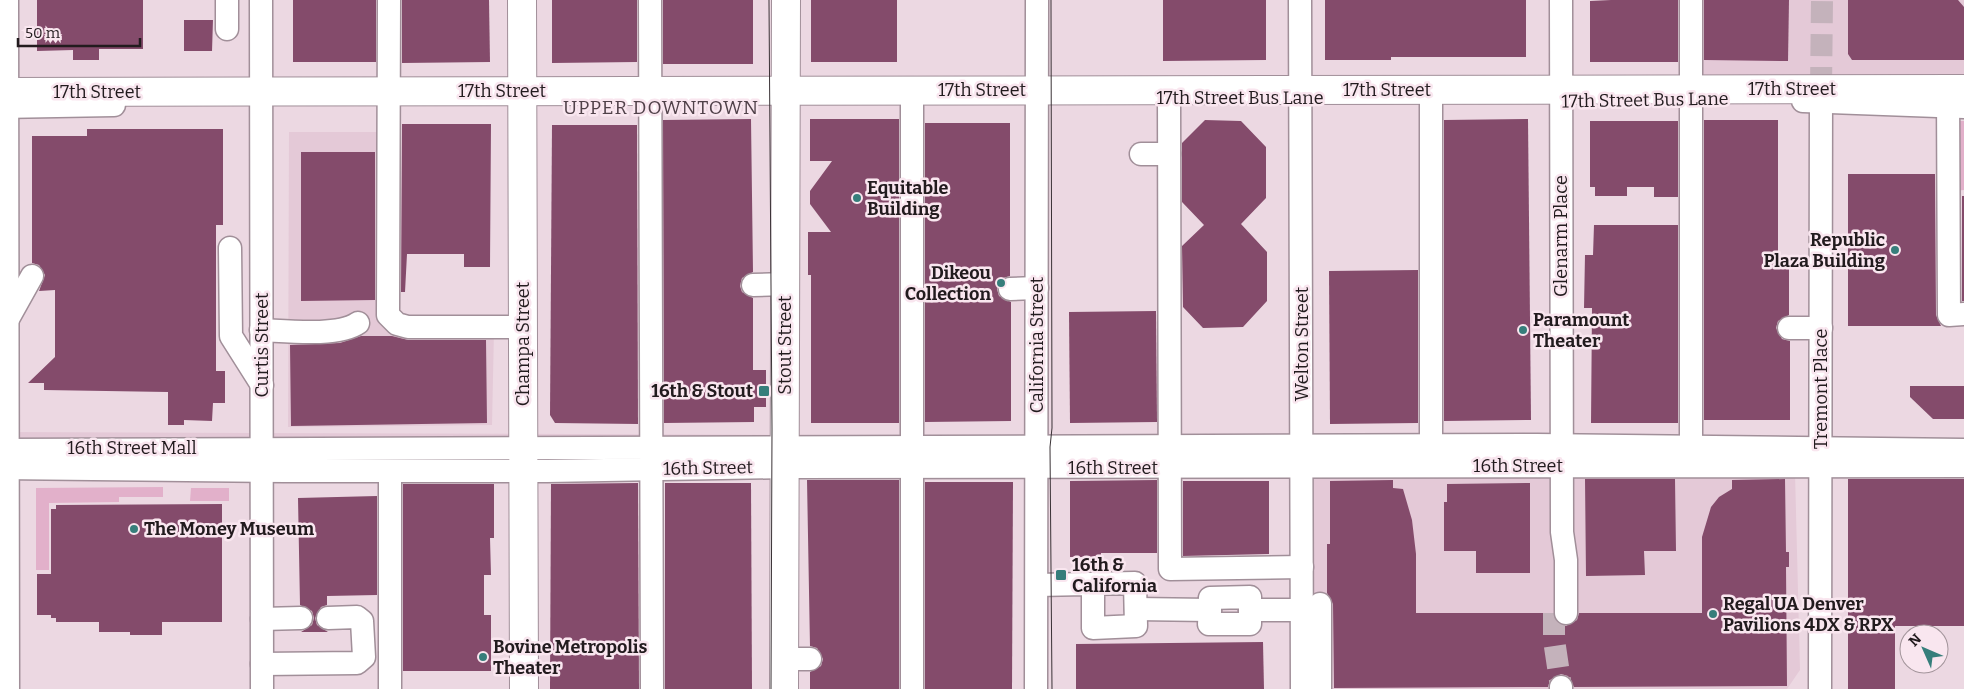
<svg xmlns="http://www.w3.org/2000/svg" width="1964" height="689" font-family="Bitter,serif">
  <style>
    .built { fill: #e4c9d7 }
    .green { fill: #e2b0ca }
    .building { fill: #844b6b }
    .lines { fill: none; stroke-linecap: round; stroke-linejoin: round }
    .minor-tunnel { stroke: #c4b2bb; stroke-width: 22; stroke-dasharray: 22 11; stroke-linecap: butt }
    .minor-casing { stroke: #a18f99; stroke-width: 25 }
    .major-casing { stroke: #a18f99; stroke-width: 30 }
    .minor { stroke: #fff; stroke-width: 22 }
    .major { stroke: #fff; stroke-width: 28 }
    .tram { stroke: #3a3236; stroke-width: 1 }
    .poi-dot { fill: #367e7b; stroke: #f9e6ef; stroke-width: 2 }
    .labels { text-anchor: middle; stroke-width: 5; stroke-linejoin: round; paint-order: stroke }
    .street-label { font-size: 18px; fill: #221b1e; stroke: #f9e6ef }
    .poi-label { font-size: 18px; font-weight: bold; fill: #221b1e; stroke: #f9e6ef; text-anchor: start }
    .neighbourhood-label { font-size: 19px; letter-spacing: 1px; fill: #504149; stroke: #f9e6ef }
  </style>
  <rect width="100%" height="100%" fill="#ecd8e2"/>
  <g class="built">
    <polygon points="1699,0 1964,0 1964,77 1699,78"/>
    <polygon points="289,132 386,132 383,328 494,330 492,425 288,427"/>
    <polygon points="0,432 1964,439 1795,473 1800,670 1787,689 1325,689 1314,679 1314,479 1651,477 0,476"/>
  </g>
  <g class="green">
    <polygon points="1953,121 1964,121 1964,190 1953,191"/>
    <polygon points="163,487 163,497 119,497 119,502 49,503 49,570 36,570 36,488"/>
    <polygon points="191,488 229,488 229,501 190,501"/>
  </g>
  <g class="building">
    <polygon points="37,0 143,0 143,49 99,49 99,60 73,60 73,50 37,51"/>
    <rect x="293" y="0" width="83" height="62"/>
    <polygon points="402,0 489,0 490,62 402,63"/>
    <polygon points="552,0 637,0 637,62 552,63"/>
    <rect x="663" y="0" width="90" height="64"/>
    <rect x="811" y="0" width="86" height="62"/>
    <polygon points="1163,0 1266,0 1266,60 1163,61"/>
    <polygon points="1325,0 1526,0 1526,57 1391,57 1391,60 1325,60"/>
    <polygon points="1611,0 1678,0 1678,62 1590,62 1590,1"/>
    <polygon points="1704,0 1789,0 1788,61 1704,60"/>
    <polygon points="1848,0 1958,0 1964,7 1964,60 1852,60 1848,54"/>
    <polygon points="184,20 213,20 212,51 184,51"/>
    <polygon points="751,119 753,272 742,278 740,286 742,292 753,298 753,370 766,370 766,407 754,407 754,422 664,423 663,120"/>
    <polygon points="810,119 899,119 899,423 811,423 811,275 808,275 808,232 831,232 810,204 810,191 832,161 810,161"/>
    <polygon points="1528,119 1531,420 1444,421 1444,120"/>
    <polygon points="1205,120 1241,121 1266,147 1266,198 1241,224 1267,252 1267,301 1243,327 1203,328 1183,307 1182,246 1204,225 1182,202 1182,143"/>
    <polygon points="1704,120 1778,120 1778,259 1789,259 1789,315 1778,321 1776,328 1782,339 1790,341 1790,420 1704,420"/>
    <polygon points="1590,121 1678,121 1678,197 1654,197 1654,187 1627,187 1627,196 1595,196 1595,187 1590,187"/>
    <polygon points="925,123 1010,123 1010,276 1003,278 997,289 999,296 1011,302 1011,421 925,422"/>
    <polygon points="402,124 491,124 490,267 464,267 464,254 407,254 405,292 401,292"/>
    <polygon points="552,125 637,125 638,424 555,423 550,415"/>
    <polygon points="87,129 223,129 223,225 216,225 216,371 225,371 225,403 213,403 212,421 184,420 184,425 168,425 168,392 44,390 44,383 28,383 55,357 55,290 39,291 45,275 39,265 32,263 32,136 87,136"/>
    <polygon points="301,152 375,152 375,300 301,301"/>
    <polygon points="1848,174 1935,174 1936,315 1941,326 1848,326"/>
    <rect x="1962" y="196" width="2" height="105"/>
    <polygon points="1594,225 1678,225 1678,423 1591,423 1592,308 1584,308 1585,255 1593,255"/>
    <polygon points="1418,270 1418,423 1330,424 1329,271"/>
    <polygon points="1156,311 1157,422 1070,423 1069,312"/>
    <polygon points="361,336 392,336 408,340 486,340 487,423 291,426 290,345 340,343"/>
    <polygon points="1910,386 1964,386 1964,419 1933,419 1910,397"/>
    <polygon points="1585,479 1675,479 1676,551 1644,551 1645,575 1586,576"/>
    <polygon points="1785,479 1786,552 1789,552 1789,567 1786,567 1787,686 1574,687 1568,676 1561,674 1550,680 1548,687 1334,688 1333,604 1327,593 1327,544 1330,544 1330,481 1393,480 1393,488 1403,489 1412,520 1416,554 1416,613 1553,613 1559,624 1566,626 1577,620 1579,613 1702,613 1702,537 1711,507 1719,497 1732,489 1732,480"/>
    <polygon points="1848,479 1964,479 1964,626 1895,626 1895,689 1848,689"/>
    <polygon points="807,480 899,480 899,689 810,689 810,672 821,666 823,659 817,648 810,646"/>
    <polygon points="1157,480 1157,553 1101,553 1101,557 1070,557 1070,481"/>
    <polygon points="1183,481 1269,481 1269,554 1183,556"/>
    <polygon points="925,482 1013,482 1012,689 925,689"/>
    <polygon points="638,483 639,689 550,689 551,484"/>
    <polygon points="665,483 751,483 752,689 665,689"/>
    <polygon points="1530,483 1530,573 1476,573 1476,551 1444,551 1444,502 1447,502 1447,484"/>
    <polygon points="403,484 494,484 494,538 490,538 491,575 484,575 484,615 491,615 491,671 403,671"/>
    <polygon points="377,496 377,595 327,596 327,605 321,607 315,618 317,625 328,632 301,632 312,625 314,618 312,611 300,605 298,498"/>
    <polygon points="222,504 222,622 162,622 162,635 130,635 130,632 99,632 99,622 56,622 56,618 51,618 51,615 37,615 37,574 51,574 51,509 56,509 56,505"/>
    <polygon points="1263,642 1264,689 1076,689 1076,644"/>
  </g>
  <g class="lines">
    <g class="minor-tunnel">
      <polyline points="1821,89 1822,0"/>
      <polyline points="1554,613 1554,640 1561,687"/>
    </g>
    <defs>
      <g id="minor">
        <polyline points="7,0 8,689"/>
        <polyline points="227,0 227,29"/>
        <polyline points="261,0 262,689"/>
        <polyline points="389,0 388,315 397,324 408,327 523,327"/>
        <polyline points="650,0 652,689"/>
        <polyline points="1300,0 1302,689"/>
        <polyline points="1561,0 1562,532 1566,560 1566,613"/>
        <polyline points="1691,0 1691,448"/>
        <polyline points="1169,90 1170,569 1302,567"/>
        <polyline points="1948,93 1949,315 1964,314"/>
        <polyline points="1803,101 1964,107"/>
        <polyline points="0,107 114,105"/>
        <polyline points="1141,154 1169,154"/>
        <polyline points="230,248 231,336 262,385"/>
        <polyline points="753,285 785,284"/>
        <polyline points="1010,289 1037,288"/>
        <polyline points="8,319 32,276"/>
        <polyline points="1789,328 1821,328"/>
        <path d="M 261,330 C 286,331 338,337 358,323"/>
        <polyline points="1431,447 1431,90"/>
        <polyline points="0,450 1537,445 1964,450"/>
        <polyline points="0,468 285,471 547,471 785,467 1964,466"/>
        <polyline points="390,471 390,689"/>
        <polyline points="1037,585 1135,583 1136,626 1093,628 1093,584"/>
        <polyline points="1136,609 1210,610 1210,598 1250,597 1250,610 1302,610"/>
        <polyline points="1210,610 1209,624 1250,624 1250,610"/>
        <polyline points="262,619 301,618"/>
        <polyline points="784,659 810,659"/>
        <polyline points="262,664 357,663 364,657 362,621 357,617 328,618"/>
        <polyline points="1561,687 1561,689"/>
        <polyline points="912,689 912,90"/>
        <polyline points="1036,689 1037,0"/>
        <polyline points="1320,689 1320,604"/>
        <polyline points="1820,689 1821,89"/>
      </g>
      <g id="major">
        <polyline points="522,0 524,689"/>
        <polyline points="0,92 1964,89"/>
        <polyline points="784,689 786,0"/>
      </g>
    </defs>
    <use href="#minor" class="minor-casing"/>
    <use href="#major" class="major-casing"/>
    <use href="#minor" class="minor"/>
    <use href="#major" class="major"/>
    <g class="tram">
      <polyline points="769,0 772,429 771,689"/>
      <polyline points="1051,0 1052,428 1050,447 1052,689"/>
    </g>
  </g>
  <g class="poi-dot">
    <circle cx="857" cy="198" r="5"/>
    <circle cx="1895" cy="250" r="5"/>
    <circle cx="1001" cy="283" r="5"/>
    <circle cx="1523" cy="330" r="5"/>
    <rect x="758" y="385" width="12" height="12" rx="2.5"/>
    <circle cx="134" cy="529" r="5"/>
    <rect x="1055" y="569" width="12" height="12" rx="2.5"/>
    <circle cx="1713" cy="614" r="5"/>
    <circle cx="483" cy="657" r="5"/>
  </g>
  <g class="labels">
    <g class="street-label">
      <text x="1792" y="95">17th Street</text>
      <text x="982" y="96">17th Street</text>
      <text x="1387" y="96">17th Street</text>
      <text x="502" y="97">17th Street</text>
      <text x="97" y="98">17th Street</text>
      <text x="1240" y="104">17th Street Bus Lane</text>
      <text transform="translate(1645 100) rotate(-1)" y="6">17th Street Bus Lane</text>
      <text transform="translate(1561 236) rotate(-90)" y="6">Glenarm Place</text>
      <text transform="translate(523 344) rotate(-90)" y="6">Champa Street</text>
      <text transform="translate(1302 344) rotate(-90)" y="6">Welton Street</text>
      <text transform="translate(262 345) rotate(-90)" y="6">Curtis Street</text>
      <text transform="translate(785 345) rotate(-90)" y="6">Stout Street</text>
      <text transform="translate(1037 345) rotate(-90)" y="6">California Street</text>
      <text transform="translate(1821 389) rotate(-90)" y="6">Tremont Place</text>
      <text x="132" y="454">16th Street Mall</text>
      <text x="1518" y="472">16th Street</text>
      <text transform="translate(708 468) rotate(-1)" y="6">16th Street</text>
      <text x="1113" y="474">16th Street</text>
    </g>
    <g class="poi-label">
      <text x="867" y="194">Equitable<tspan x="867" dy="21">Building</tspan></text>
      <text x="1885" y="246" text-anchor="end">Republic<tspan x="1885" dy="21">Plaza Building</tspan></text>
      <text x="991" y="279" text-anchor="end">Dikeou<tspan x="991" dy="21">Collection</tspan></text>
      <text x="1533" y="326">Paramount<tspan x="1533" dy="21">Theater</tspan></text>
      <text x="753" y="397" text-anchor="end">16th &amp; Stout</text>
      <text x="144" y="535">The Money Museum</text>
      <text x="1072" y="571">16th &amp;<tspan x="1072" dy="21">California</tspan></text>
      <text x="1723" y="610">Regal UA Denver<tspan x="1723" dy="21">Pavilions 4DX &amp; RPX</tspan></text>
      <text x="493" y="653">Bovine Metropolis<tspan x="493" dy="21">Theater</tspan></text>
    </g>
    <g class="neighbourhood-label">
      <text x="661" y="114">UPPER DOWNTOWN</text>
    </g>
  </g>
  <g transform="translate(1924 649) rotate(315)"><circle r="24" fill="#f9e6ef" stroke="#a3959b"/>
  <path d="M0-4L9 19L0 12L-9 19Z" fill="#367e7b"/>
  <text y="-8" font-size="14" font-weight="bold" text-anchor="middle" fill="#221b1e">N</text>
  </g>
  <path d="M18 38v8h122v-8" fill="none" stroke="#221b1e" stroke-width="2.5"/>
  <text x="25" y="38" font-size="15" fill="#221b1e" stroke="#f9e6ef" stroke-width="4" paint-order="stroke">50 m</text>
</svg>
